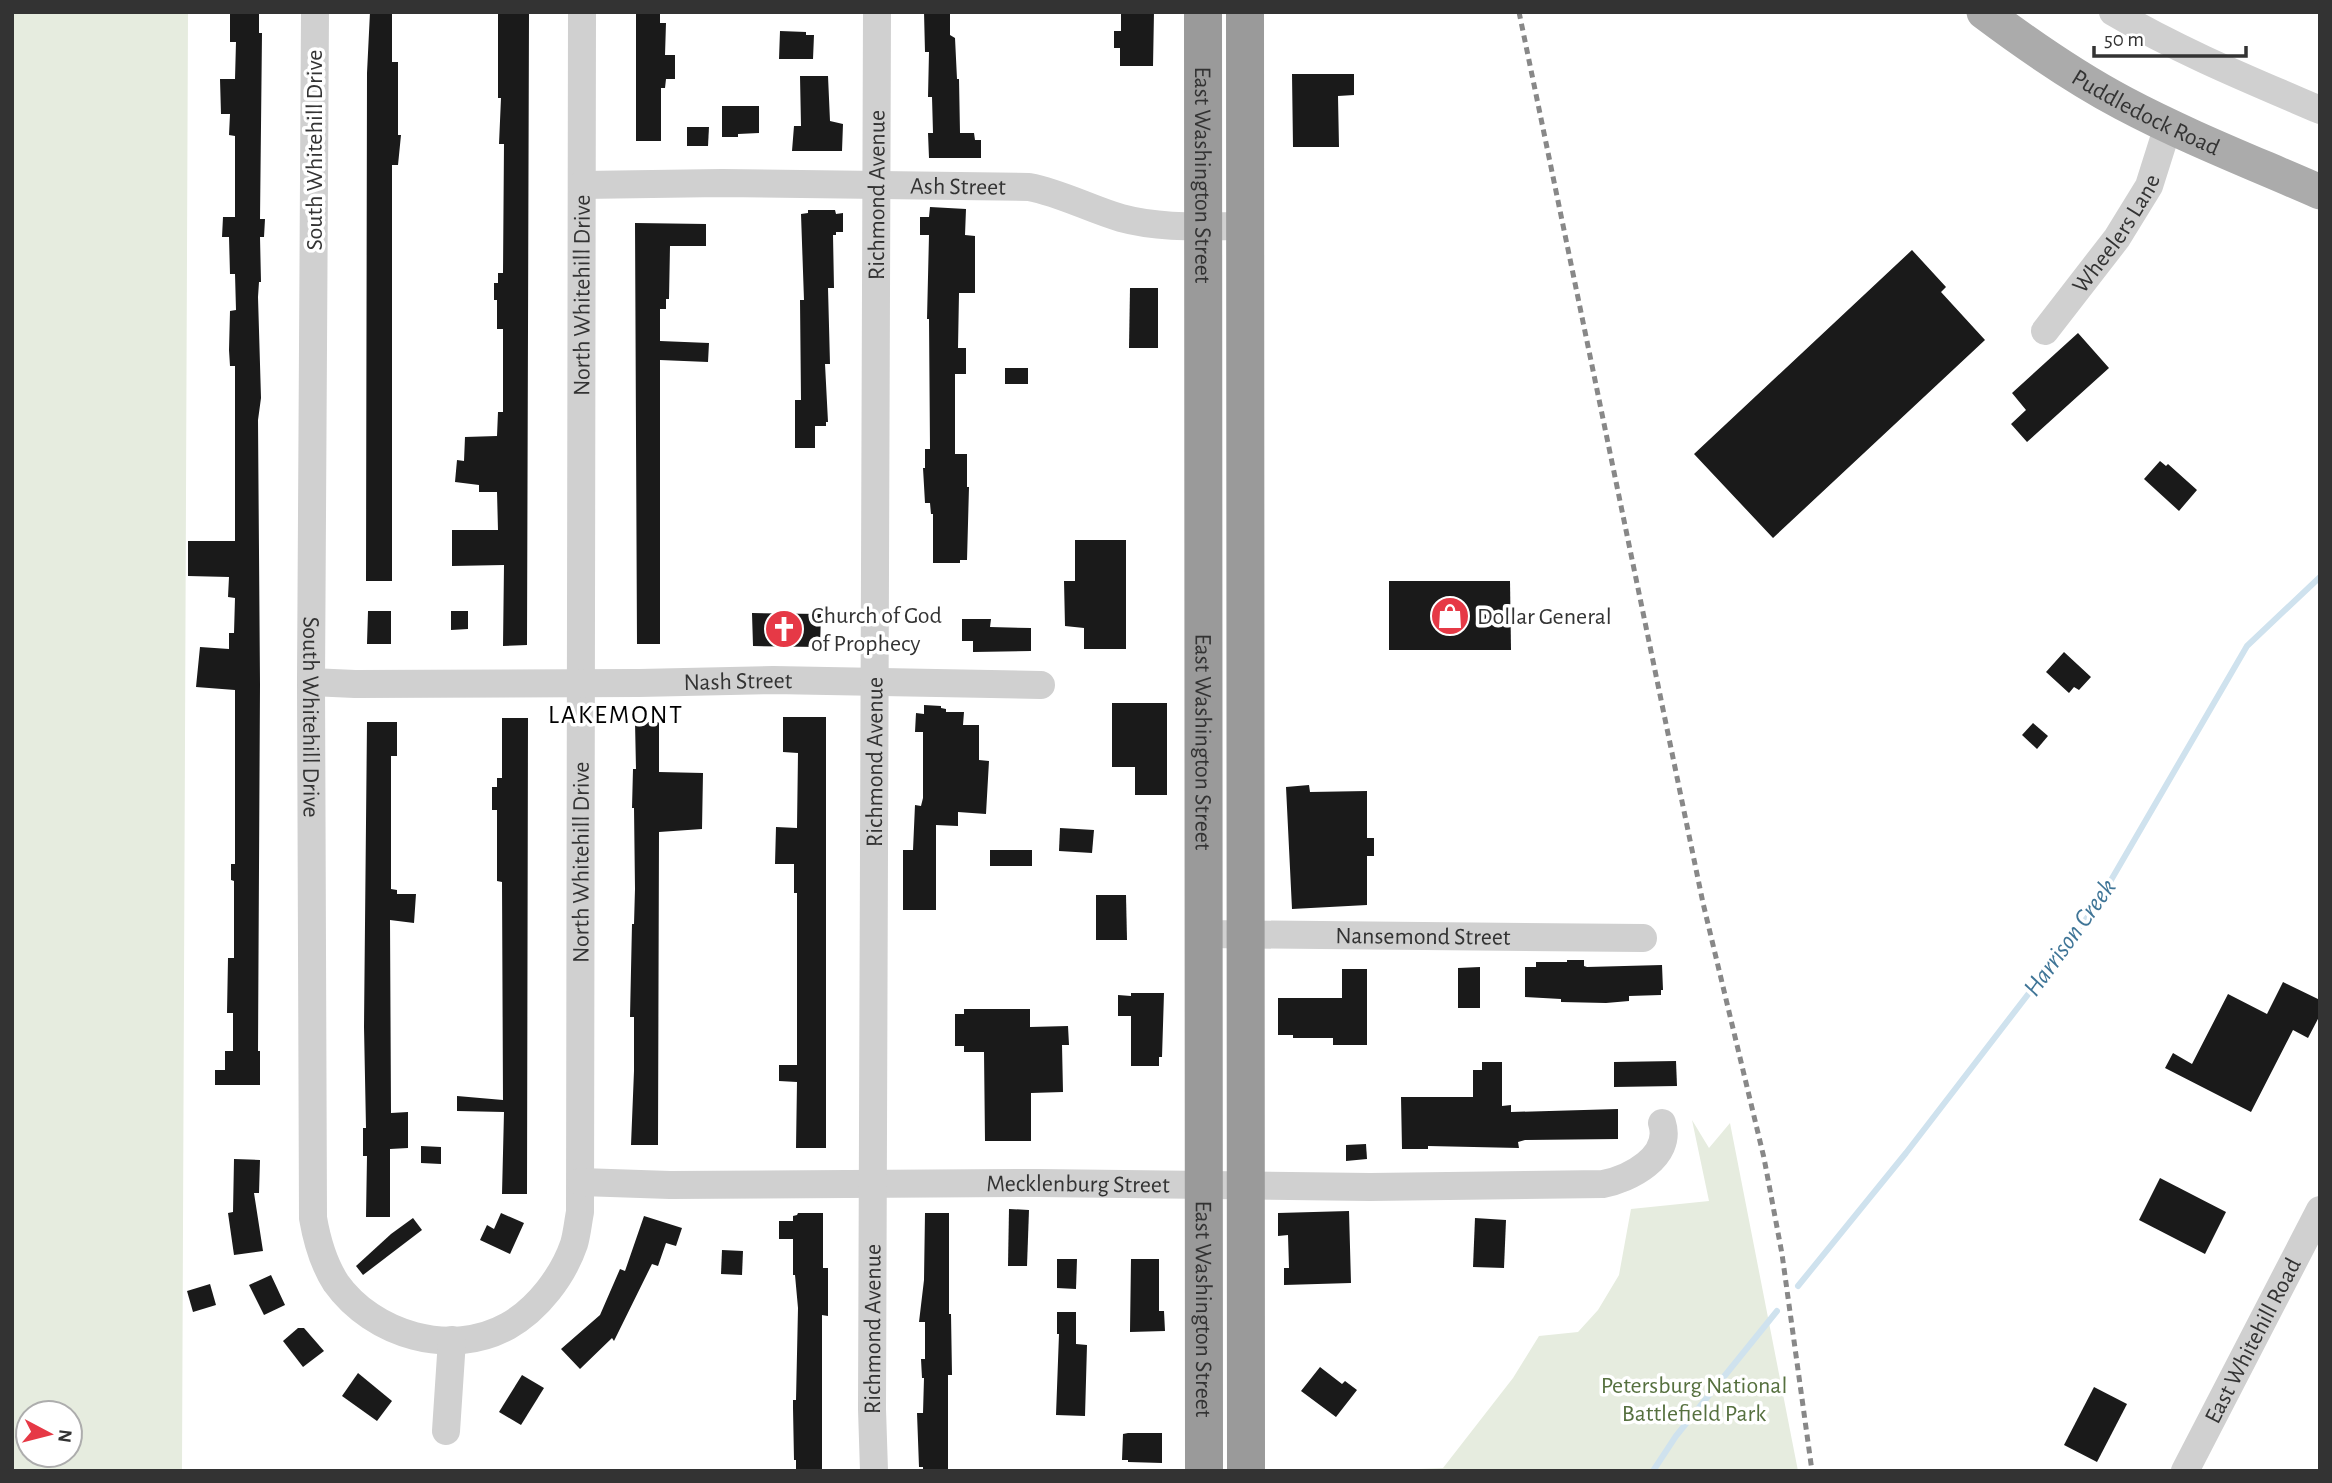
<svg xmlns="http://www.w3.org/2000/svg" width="2332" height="1483" font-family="'Alegreya Sans',sans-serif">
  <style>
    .green { fill: #e6ecdf; fill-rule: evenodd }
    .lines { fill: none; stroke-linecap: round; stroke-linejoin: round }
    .stream { stroke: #cfe2ee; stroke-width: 6 }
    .building { fill: #1a1a1a }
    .minor { stroke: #d0d0d0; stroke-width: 28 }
    .major { stroke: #ababab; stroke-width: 35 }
    .highway { stroke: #9a9a9a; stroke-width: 38 }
    .rail { stroke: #888; stroke-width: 5; stroke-dasharray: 7 5; stroke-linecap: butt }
    .labels { text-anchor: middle; stroke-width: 7; stroke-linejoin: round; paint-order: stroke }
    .street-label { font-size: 24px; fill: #333; stroke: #fff }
    .poi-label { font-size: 24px; fill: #333; stroke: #fff; text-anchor: start }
    .park-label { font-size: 24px; fill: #56703f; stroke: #fff }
    .neighbourhood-label { font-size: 26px; letter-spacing: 2px; fill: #000; stroke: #fff }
    .water-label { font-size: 26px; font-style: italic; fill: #3f7597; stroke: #fff }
  </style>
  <rect width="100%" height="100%" fill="#fff"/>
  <g class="green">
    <path d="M 12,12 L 188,12 L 182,1471 L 12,1471 ZM 28,1413 L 70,1413 L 70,1455 L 28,1455 Z"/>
    <polygon points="1692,1120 1709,1148 1730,1123 1798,1471 1418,1471 1418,1469 1443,1468 1513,1378 1539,1336 1578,1332 1598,1310 1619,1275 1631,1209 1709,1201"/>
  </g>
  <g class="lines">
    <g class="stream">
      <polyline points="1798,1286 1906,1153 2096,906 2247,646 2320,577"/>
      <polyline points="1653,1471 1676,1436 1777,1311"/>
    </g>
  </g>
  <g class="building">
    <polygon points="230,12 259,12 259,33 262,33 260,219 265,219 264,237 260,237 261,282 259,282 258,297 261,398 258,420 260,684 258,1051 260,1051 260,1085 215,1085 215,1070 225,1070 225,1051 233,1051 233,1013 227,1013 228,958 234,958 234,881 231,880 231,864 235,864 235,690 196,687 200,647 229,649 229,633 234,633 235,598 228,597 229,577 188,576 188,541 235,541 235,366 230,366 229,350 230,311 236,310 235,274 230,274 229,237 222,237 223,217 235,217 235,136 229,135 230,114 221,114 220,79 235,79 236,42 230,42"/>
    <polygon points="370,12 392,12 392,62 398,62 398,135 401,135 398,165 392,165 392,581 366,581 367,73"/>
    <polygon points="498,12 529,12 527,645 503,646 504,565 452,566 452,530 498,530 497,492 479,492 479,485 455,482 457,460 464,461 465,437 497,436 498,412 503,412 503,329 497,329 497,300 494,300 494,283 498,283 498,273 503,273 504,144 499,144 501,98 498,98"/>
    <polygon points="636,12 660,12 660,23 666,23 665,55 675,55 675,79 666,79 665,88 661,88 661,141 636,141"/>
    <polygon points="924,12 950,12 950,35 955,38 957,79 959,79 960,133 974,133 975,140 981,140 981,158 929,158 928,133 933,133 932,97 928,97 929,52 925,52"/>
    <polygon points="1121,12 1154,12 1153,66 1120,66 1120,48 1114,48 1114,31 1121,31"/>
    <polygon points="780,31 806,32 806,35 814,35 813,59 779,59"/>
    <polygon points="1292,74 1354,74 1354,95 1338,96 1339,147 1293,147"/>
    <polygon points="800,76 828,76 830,121 843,124 842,151 792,151 794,126 801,126"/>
    <polygon points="722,106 759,106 759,133 738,134 738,137 722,137"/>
    <polygon points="687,127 709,127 708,146 687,146"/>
    <polygon points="930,207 966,209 965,235 975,236 975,293 959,293 958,348 966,348 966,374 955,374 955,454 967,454 967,487 969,487 967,560 960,560 960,563 933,563 933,514 931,514 930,503 925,503 923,468 925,468 925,449 930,449 929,319 927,319 929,235 920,235 920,217 929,217"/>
    <polygon points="808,210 835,210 836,214 843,213 843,232 836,232 836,235 833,235 834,288 828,288 830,364 825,364 828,422 826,422 826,426 815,426 815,448 795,448 795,400 801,400 800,300 804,300 801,214 808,213"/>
    <polygon points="635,223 706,224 706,246 670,246 669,299 666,299 666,309 660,309 660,341 709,343 708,362 660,360 660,644 637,644"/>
    <polygon points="1912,250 1946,287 1941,292 1985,340 1773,538 1694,454"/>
    <polygon points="1130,288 1158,288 1158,348 1129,348"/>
    <polygon points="2078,333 2109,368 2027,442 2011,424 2026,410 2012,393"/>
    <rect x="1005" y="368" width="23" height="16"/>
    <polygon points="2160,461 2166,466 2168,464 2197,490 2179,511 2144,479"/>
    <polygon points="1075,540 1126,540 1126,649 1084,649 1084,628 1065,626 1064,581 1075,581"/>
    <polygon points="1389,581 1510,581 1511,650 1389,650"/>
    <polygon points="368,611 391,611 391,644 367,644"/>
    <polygon points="451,611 468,611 468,629 451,630"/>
    <polygon points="752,613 821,614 820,647 753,646"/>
    <polygon points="962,619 991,619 990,627 1031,628 1031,651 973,652 973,641 962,641"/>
    <polygon points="2064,652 2091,677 2079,690 2074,687 2069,693 2046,672"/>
    <polygon points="1112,703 1167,703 1167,795 1135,795 1135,767 1112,767"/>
    <polygon points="924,705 941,706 941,708 946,709 946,712 964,712 963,725 979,725 979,760 989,761 986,814 958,812 958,826 936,825 936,910 903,910 903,850 913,850 915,805 921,806 923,798 923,732 915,732 916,713 924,714"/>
    <polygon points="783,717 826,717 826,1148 796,1148 797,1082 779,1081 779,1065 797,1065 797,893 794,893 794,864 775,864 776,827 797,828 798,753 783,752"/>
    <polygon points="502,718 528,718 527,1194 502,1194 504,1112 457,1111 457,1096 503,1100 502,882 497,881 497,810 492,810 492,787 497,787 497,778 502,778"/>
    <polygon points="367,722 397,722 397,756 391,756 391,889 397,890 397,894 416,894 414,923 390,920 391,1113 408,1112 408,1148 390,1149 390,1217 366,1217 367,1156 363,1156 363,1128 366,1128 364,1027"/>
    <polygon points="635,722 659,722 659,772 703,773 702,829 659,832 658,1145 631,1145 634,1071 634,1017 630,1017 632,924 634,924 635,889 634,808 632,808 633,769 636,769"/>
    <polygon points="2033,723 2048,736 2037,749 2022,735"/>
    <polygon points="1309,785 1310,792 1367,791 1367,838 1374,838 1374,856 1367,856 1367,905 1292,909 1286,787"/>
    <polygon points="1060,828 1094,830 1092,853 1059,851"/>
    <rect x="990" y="850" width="42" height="16"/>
    <polygon points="1096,895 1126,895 1127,940 1096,940"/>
    <polygon points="1567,960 1584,960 1584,966 1587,967 1662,965 1663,990 1661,990 1661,995 1629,996 1629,1001 1606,1003 1561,1002 1561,999 1525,997 1525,967 1536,967 1536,962 1567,962"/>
    <polygon points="1480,967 1480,1008 1458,1008 1458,968"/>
    <polygon points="1342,969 1367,969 1367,1045 1333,1045 1333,1038 1293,1038 1293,1035 1278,1035 1278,998 1342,998"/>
    <polygon points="2283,982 2320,1000 2320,1015 2308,1038 2293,1030 2251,1112 2165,1068 2173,1053 2192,1064 2228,994 2267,1014"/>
    <polygon points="1131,993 1164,993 1162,1057 1159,1057 1159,1066 1131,1066 1131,1016 1118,1016 1118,995 1131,996"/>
    <polygon points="964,1009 1030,1009 1030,1027 1068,1026 1069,1045 1062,1045 1063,1092 1031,1093 1031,1141 985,1141 984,1052 964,1052 964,1046 955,1046 955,1014 964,1014"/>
    <polygon points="1676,1061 1677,1086 1614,1087 1614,1062"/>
    <polygon points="1482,1062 1502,1062 1502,1106 1511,1105 1511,1112 1618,1109 1618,1139 1525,1140 1518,1142 1519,1148 1428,1146 1428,1149 1402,1149 1401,1097 1473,1097 1473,1070 1482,1070"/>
    <polygon points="1366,1144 1367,1159 1346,1161 1346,1145"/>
    <polygon points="421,1146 441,1147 441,1164 421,1163"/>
    <polygon points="234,1159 260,1160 259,1193 254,1193 263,1251 234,1255 228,1213 233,1212"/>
    <polygon points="2160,1178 2226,1212 2205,1254 2139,1220"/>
    <polygon points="1009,1209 1029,1210 1027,1266 1008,1266"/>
    <polygon points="1349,1211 1351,1283 1284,1285 1284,1268 1289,1268 1288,1235 1278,1236 1278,1213"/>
    <polygon points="501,1213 524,1223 510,1254 480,1240 487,1225 494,1229"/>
    <polygon points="798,1213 823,1213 823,1268 828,1268 828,1316 822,1315 822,1470 796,1470 796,1460 794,1460 793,1408 793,1400 796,1400 798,1308 795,1275 793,1275 793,1239 779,1239 779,1221 793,1221 793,1216 797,1215"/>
    <polygon points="925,1213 949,1213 949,1314 951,1314 952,1375 948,1375 948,1470 923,1471 923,1467 919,1467 917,1413 923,1413 924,1378 922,1378 921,1359 925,1359 925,1322 919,1322 924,1280"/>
    <polygon points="644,1216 682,1228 676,1246 666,1243 658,1266 652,1264 614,1341 612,1338 580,1369 561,1349 600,1315 620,1269 625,1271"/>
    <polygon points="413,1218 422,1230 363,1275 356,1266 391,1234"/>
    <polygon points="1475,1218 1506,1220 1504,1268 1473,1267"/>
    <polygon points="722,1250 743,1251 742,1275 721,1274"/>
    <polygon points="1057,1259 1077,1259 1076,1289 1057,1288"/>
    <polygon points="1131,1259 1159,1259 1159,1311 1164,1311 1165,1331 1130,1332"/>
    <polygon points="271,1275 285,1305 264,1315 249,1285"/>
    <polygon points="210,1284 216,1305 193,1312 187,1291"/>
    <polygon points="1057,1312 1076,1312 1076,1344 1087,1345 1085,1416 1056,1415 1059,1334 1057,1334"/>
    <polygon points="298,1328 304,1328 324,1351 303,1367 283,1341"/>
    <polygon points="1320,1367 1342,1384 1345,1381 1357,1390 1336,1417 1301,1391"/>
    <polygon points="358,1373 392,1401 377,1421 342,1396"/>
    <polygon points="522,1375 544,1388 521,1425 499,1412"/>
    <polygon points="2094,1387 2127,1404 2097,1462 2064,1445"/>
    <polygon points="1128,1433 1162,1433 1162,1463 1128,1462 1128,1460 1122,1460 1123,1434"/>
  </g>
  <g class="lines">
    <g class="minor">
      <path id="s1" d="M 315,12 L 311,682 L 313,1218 C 317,1241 323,1263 336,1283 C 373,1335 451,1358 508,1326 C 538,1309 563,1276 574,1244 C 577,1234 578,1222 580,1212 L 582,12"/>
      <path d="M 2113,12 C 2179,51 2250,80 2320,110"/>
      <path id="s2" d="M 582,185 L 722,183 L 1029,187 C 1061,193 1090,209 1121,218 C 1161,229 1204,226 1244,226"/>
      <path id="s3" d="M 2045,331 L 2117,238 L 2149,186 L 2168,126"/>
      <path id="s4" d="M 311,682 L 355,684 L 639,683 L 773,680 L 1041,685"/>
      <path id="s5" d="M 1203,934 L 1643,938"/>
      <path id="s6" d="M 581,1182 L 670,1185 L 1039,1183 L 1370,1187 L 1603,1184 C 1629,1179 1673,1157 1662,1123"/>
      <polyline points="446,1431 452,1340"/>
      <path id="s7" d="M 874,1471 L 872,1409 L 877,12"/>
      <path id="s8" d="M 2185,1471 L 2320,1210"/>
    </g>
    <path class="major" id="s9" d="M 1984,12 C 2028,45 2074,77 2123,103 C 2187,137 2254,163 2320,192"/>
    <g class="highway">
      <path id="s10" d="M 1203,12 L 1204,1471"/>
      <polyline points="1245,12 1246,1471"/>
    </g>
    <polyline class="rail" points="1519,12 1703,903 1764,1158 1782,1254 1812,1471"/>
  </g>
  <defs>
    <symbol id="shop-disc" viewBox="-11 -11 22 22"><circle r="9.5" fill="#e63946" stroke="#fff"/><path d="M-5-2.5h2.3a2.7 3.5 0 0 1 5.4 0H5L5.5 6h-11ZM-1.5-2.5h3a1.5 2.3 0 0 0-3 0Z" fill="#fff"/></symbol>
    <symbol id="church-disc" viewBox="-11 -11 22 22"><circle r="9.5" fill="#e63946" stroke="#fff"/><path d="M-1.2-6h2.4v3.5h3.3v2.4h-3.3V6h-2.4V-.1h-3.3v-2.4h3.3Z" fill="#fff"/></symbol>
  </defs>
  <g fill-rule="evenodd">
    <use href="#shop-disc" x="1428" y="594" width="44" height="44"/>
    <use href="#church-disc" x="762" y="607" width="44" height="44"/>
  </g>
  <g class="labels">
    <g class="street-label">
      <text dy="8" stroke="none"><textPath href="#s9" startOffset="191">Puddledock Road</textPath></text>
      <text transform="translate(314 150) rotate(-90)" y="8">South Whitehill Drive</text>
      <text dy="8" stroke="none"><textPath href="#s10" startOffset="163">East Washington Street</textPath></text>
      <text dy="8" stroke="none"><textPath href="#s2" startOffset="376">Ash Street</textPath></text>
      <text dy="8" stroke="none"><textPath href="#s7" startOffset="1276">Richmond Avenue</textPath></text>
      <text dy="8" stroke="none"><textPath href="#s3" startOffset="121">Wheelers Lane</textPath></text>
      <text dy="8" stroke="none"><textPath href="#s1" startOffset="2525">North Whitehill Drive</textPath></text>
      <text dy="8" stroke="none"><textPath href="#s4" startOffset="427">Nash Street</textPath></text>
      <text dy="8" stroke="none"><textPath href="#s1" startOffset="705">South Whitehill Drive</textPath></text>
      <text dy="8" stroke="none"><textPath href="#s10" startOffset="730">East Washington Street</textPath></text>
      <text dy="8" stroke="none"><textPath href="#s7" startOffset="709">Richmond Avenue</textPath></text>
      <text dy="8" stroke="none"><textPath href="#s1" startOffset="1958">North Whitehill Drive</textPath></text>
      <text dy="8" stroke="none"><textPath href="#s5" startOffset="220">Nansemond Street</textPath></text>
      <text dy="8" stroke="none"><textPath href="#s6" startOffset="497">Mecklenburg Street</textPath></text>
      <text dy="8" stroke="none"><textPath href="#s10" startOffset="1297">East Washington Street</textPath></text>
      <text dy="8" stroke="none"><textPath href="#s7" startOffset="142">Richmond Avenue</textPath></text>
      <text dy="8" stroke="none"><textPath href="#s8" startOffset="147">East Whitehill Road</textPath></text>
    </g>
    <g class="poi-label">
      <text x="811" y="623">Church of God<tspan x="811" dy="28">of Prophecy</tspan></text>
      <text x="1477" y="624">Dollar General</text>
    </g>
    <g class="park-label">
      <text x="1694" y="1393">Petersburg National<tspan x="1694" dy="28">Battlefield Park</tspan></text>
    </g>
    <g class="neighbourhood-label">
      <text x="616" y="723">LAKEMONT</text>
    </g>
    <g class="water-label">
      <text transform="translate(2069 937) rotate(-54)" y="9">Harrison Creek</text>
    </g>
  </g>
  <rect width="2332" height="1483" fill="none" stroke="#333333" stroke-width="28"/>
  <g transform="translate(49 1434) rotate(97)"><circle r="33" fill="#ffffff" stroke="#adadad" stroke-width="2"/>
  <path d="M0-5L12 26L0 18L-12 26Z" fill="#e63946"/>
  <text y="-10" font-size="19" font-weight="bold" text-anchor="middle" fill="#333333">N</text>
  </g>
  <path d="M2094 46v10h152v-10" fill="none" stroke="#333333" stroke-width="3.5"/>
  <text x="2104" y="46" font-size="21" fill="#333333" stroke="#ffffff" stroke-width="5" paint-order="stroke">50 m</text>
</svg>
